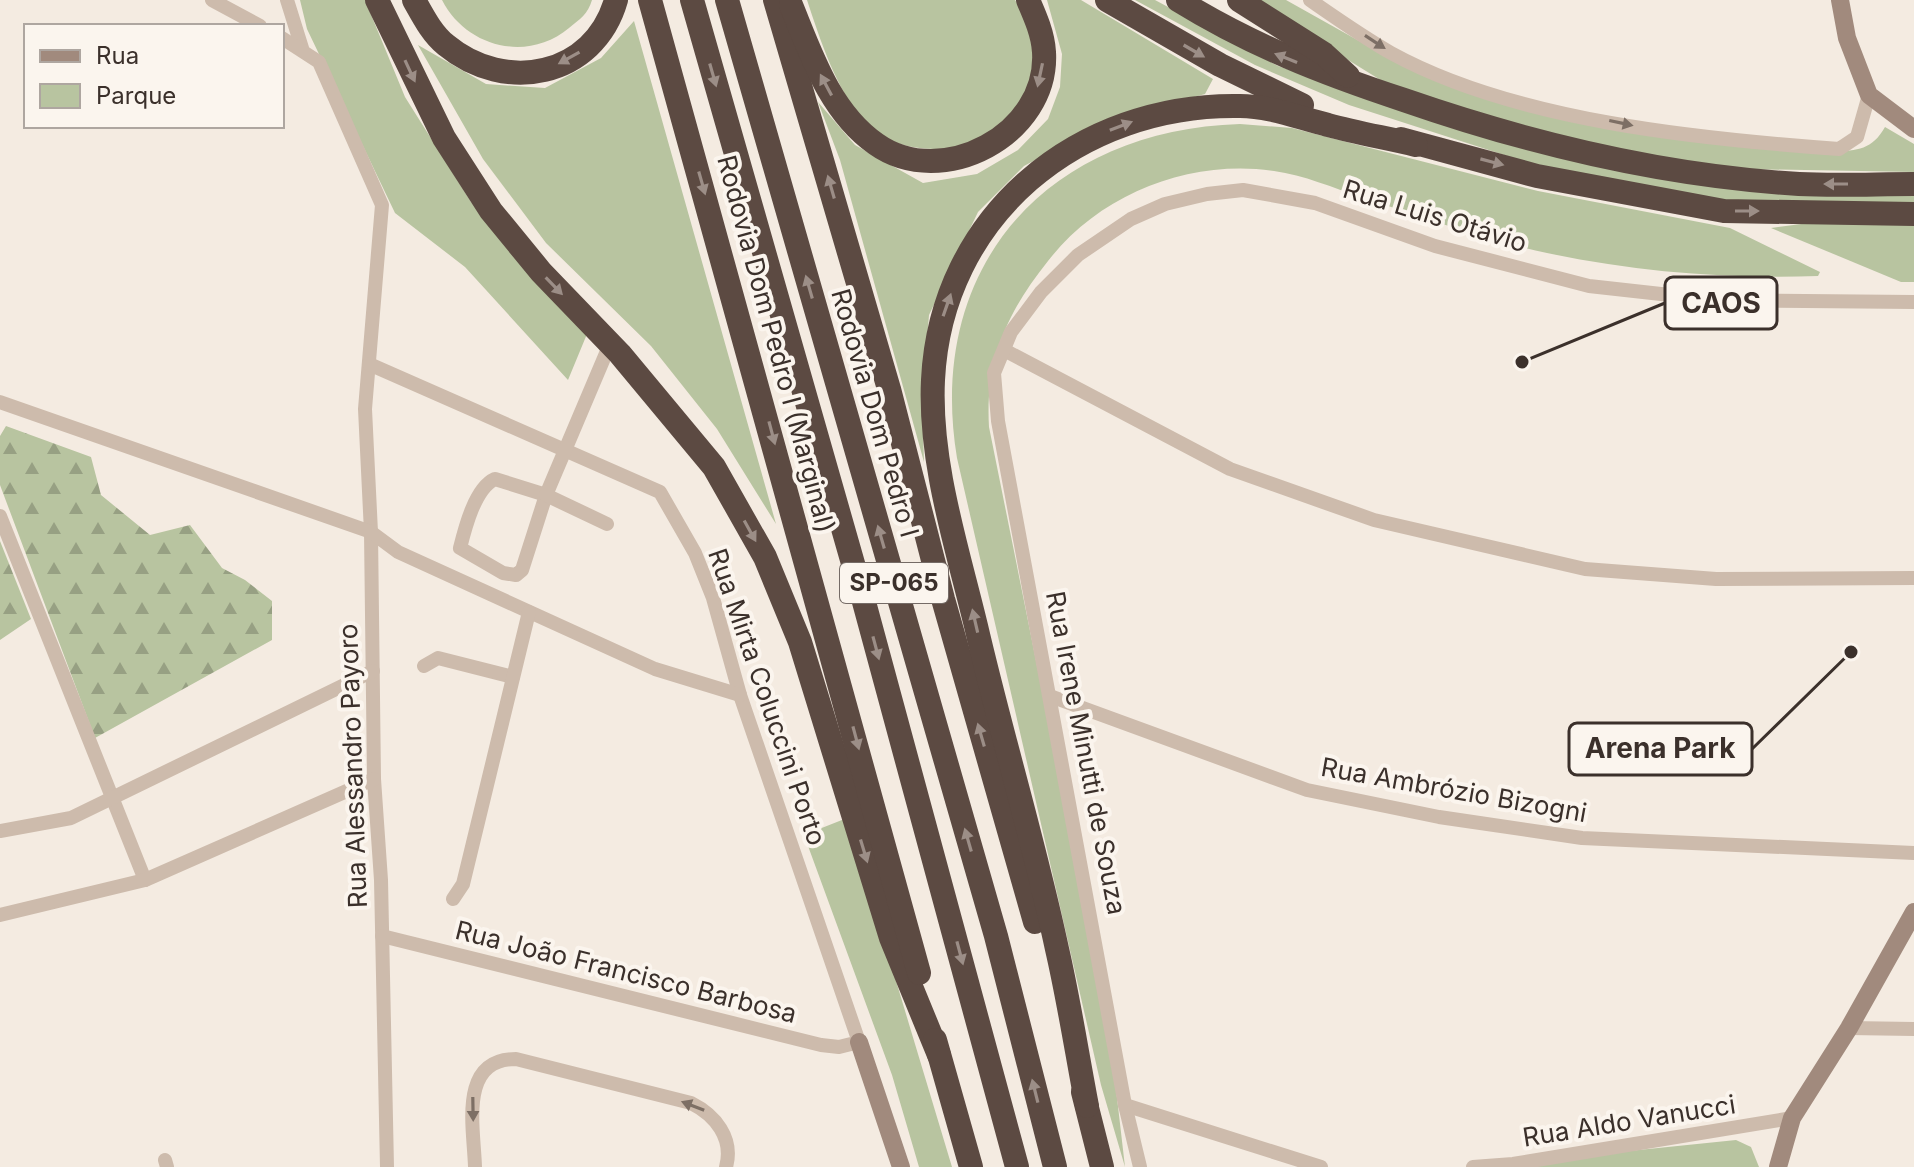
<svg xmlns="http://www.w3.org/2000/svg" width="1914" height="1167" font-family="Inter,sans-serif">
  <style>
    .green { fill: #b8c4a0 }
    .forest { fill: url(#forest-firs) }
    .lines { fill: none; stroke-linecap: round; stroke-linejoin: round }
    .street { stroke: #cdbbac; stroke-width: 14 }
    .secondary { stroke: #a18a7d; stroke-width: 18 }
    .highway { stroke: #5c4a42; stroke-width: 24 }
    .oneway { fill: #7d6f65 }
    .oneway2 { fill: #9c8e87 }
    .labels { text-anchor: middle; stroke-width: 8; stroke-linejoin: round; paint-order: stroke }
    .shield { fill: #fbf5ee; stroke: #756b66; stroke-width: 2 }
    .shield-label { font-size: 24px; font-weight: bold; fill: #3b302b }
    .street-label { font-size: 26px; fill: #3b302b; stroke: #fbf5ee }
    .leader { fill: none; stroke: #3b302b; stroke-width: 3 }
    .callout-dot { fill: #3b302b; stroke: #fbf5ee; stroke-width: 3 }
    .callout { fill: #fbf5ee; stroke: #3b302b; stroke-width: 3 }
    .callout-label { font-size: 28px; text-anchor: middle; font-weight: bold; fill: #3b302b }
  </style>
  <defs>
    <pattern id="forest-firs" width="22" height="20" patternUnits="userSpaceOnUse" patternTransform="scale(2)"><rect width="22" height="20" fill="#b8c4a0"/><path d="M5 1l3.5 6h-7zM16 11l3.5 6h-7z" fill="#97a083"/></pattern>
  </defs>
  <rect width="100%" height="100%" fill="#f4ebe1"/>
  <g class="green">
    <polygon points="300,0 365,0 405,97 471,202 587,334 568,380 465,267 395,213 307,29"/>
    <path d="M 442,0 L 592,0 C 588,14 580,19 569,28 C 527,63 466,47 442,0 Z"/>
    <path d="M 807,0 L 1015,0 C 1024,14 1035,33 1035,51 C 1035,78 1019,116 996,132 C 959,156 895,156 865,122 C 836,90 820,39 807,0 Z"/>
    <polygon points="1047,0 1081,0 1213,79 1205,94 1108,121 1024,166 978,212 929,315 922,400 924,462 840,160 818,102 855,145 923,183 977,174 1018,150 1048,119 1060,87 1062,54"/>
    <polygon points="1135,0 1155,0 1278,66 1469,132 1914,192 1914,207 1701,199 1529,163 1349,105 1255,65"/>
    <path d="M 1251,0 L 1286,0 L 1402,65 L 1524,109 L 1833,152 C 1858,150 1872,150 1885,127 L 1914,144 L 1914,172 L 1744,169 L 1580,145 L 1387,84 Z"/>
    <polygon points="634,21 776,524 717,429 651,346 546,243 483,159 418,45 486,84 545,88 601,58"/>
    <path d="M 1240,124 L 1292,128 L 1538,191 L 1730,228 L 1820,272 L 1818,276 C 1726,279 1637,272 1547,253 C 1484,240 1423,217 1361,197 C 1333,188 1304,175 1274,171 C 1190,159 1101,193 1048,261 C 1007,312 985,361 989,427 L 1054,750 L 1116,1089 L 1125,1167 L 1101,1085 L 957,458 C 925,265 1049,130 1240,124 Z"/>
    <polygon points="1809,223 1914,225 1914,282 1901,282 1771,228"/>
    <polygon points="847,818 952,1167 919,1167 892,1075 804,835"/>
    <polygon points="1736,1140 1751,1147 1759,1167 1473,1167"/>
  </g>
  <g class="forest">
    <polygon points="6,426 91,457 101,495 150,535 190,525 222,568 245,580 272,601 272,640 95,738 0,485 0,436"/>
    <polygon points="0,541 31,619 0,640"/>
  </g>
  <g class="lines">
    <g class="street">
      <polyline points="212,0 260,26"/>
      <polyline points="287,0 302,48"/>
      <path d="M 1310,0 C 1336,18 1363,37 1391,53 C 1515,121 1699,139 1839,149 L 1857,137 L 1869,95"/>
      <polyline points="282,38 319,62 382,205 365,409 371,532 374,779 381,880 387,1167"/>
      <polyline points="1006,351 1230,469 1374,520 1585,569 1716,579 1914,578"/>
      <polyline points="369,364 660,492 695,553 713,598 740,695 859,1042 839,1047 821,1045 382,936"/>
      <polyline points="0,402 371,532 398,552 655,669 740,695"/>
      <path d="M 495,479 L 546,495 L 522,570 L 516,575 L 503,573 L 460,548 C 465,528 475,488 495,479 Z"/>
      <polyline points="0,516 145,880"/>
      <polyline points="607,524 546,495 610,344"/>
      <polyline points="424,666 438,658 513,677"/>
      <polyline points="1050,696 1307,790 1439,817 1582,838 1914,853"/>
      <polyline points="0,831 71,818 373,671"/>
      <polyline points="453,899 463,884 529,612"/>
      <polyline points="0,915 145,880 374,779"/>
      <polyline points="1849,1028 1914,1029"/>
      <polyline points="1125,1105 1321,1167"/>
      <polyline points="165,1160 167,1167"/>
      <path d="M 475,1167 C 474,1128 458,1059 516,1059 L 691,1103 C 715,1115 734,1138 726,1167"/>
      <polyline points="1140,1167 1125,1105 998,421 994,373 1011,332 1041,292 1078,255 1131,219 1165,204 1207,194 1243,190 1315,203 1435,246 1589,286 1715,300 1914,302"/>
      <polyline points="1473,1167 1513,1164 1792,1118"/>
    </g>
    <g class="secondary">
      <polyline points="1840,0 1847,38 1869,95 1914,129"/>
      <polyline points="859,1042 901,1167"/>
      <polyline points="1778,1167 1792,1118 1849,1028 1914,912"/>
    </g>
    <g class="highway">
      <polyline points="377,0 444,138 491,211 541,272 620,354 714,467 765,557 800,642 891,938 939,1055"/>
      <path d="M 414,0 C 423,16 432,34 446,45 C 505,94 594,77 616,0"/>
      <polyline points="650,0 919,973"/>
      <polyline points="692,0 864,602 1017,1167"/>
      <polyline points="727,0 996,936 1055,1167"/>
      <polyline points="775,0 889,389 943,599 1035,922"/>
      <polyline points="1107,0 1220,65 1302,105"/>
      <path d="M 1178,0 C 1251,45 1322,73 1404,100 C 1531,144 1664,176 1799,184 C 1837,186 1876,184 1914,184"/>
      <polyline points="1239,0 1324,54 1348,76"/>
      <path d="M 791,5 C 811,54 830,112 876,144 C 942,191 1049,134 1044,52 C 1043,34 1035,16 1028,0"/>
      <polyline points="1401,139 1537,176 1724,211 1914,214"/>
      <polyline points="935,1040 971,1167"/>
      <polyline points="1083,1092 1102,1167"/>
      <path d="M 1087,1106 C 1077,1054 1069,1001 1057,949 C 1034,841 1001,734 976,626 C 957,547 929,462 933,380 C 941,215 1079,103 1240,106 C 1270,106 1299,118 1328,125 C 1357,133 1387,138 1416,145"/>
    </g>
  </g>
  <defs><path id="oneway-solid" d="M-6-.8H1V-3.2L6.5 0L1 3.2V.8H-6Z" transform="scale(2)"/></defs>
  <g class="oneway">
    <use href="#oneway-solid" transform="translate(1375 42) rotate(33)"/>
    <use href="#oneway-solid" transform="translate(1621 123) rotate(12)"/>
    <use href="#oneway-solid" transform="translate(693 1106) rotate(-159)"/>
    <use href="#oneway-solid" transform="translate(473 1109) rotate(89)"/>
  </g>
  <g class="oneway2">
    <use href="#oneway-solid" transform="translate(1194 51) rotate(30)"/>
    <use href="#oneway-solid" transform="translate(569 58) rotate(151)"/>
    <use href="#oneway-solid" transform="translate(1286 58) rotate(-158)"/>
    <use href="#oneway-solid" transform="translate(410 71) rotate(65)"/>
    <use href="#oneway-solid" transform="translate(713 75) rotate(74)"/>
    <use href="#oneway-solid" transform="translate(1040 75) rotate(102)"/>
    <use href="#oneway-solid" transform="translate(826 85) rotate(-118)"/>
    <use href="#oneway-solid" transform="translate(1121 126) rotate(-21)"/>
    <use href="#oneway-solid" transform="translate(1492 162) rotate(15)"/>
    <use href="#oneway-solid" transform="translate(702 183) rotate(74)"/>
    <use href="#oneway-solid" transform="translate(1836 184) rotate(180)"/>
    <use href="#oneway-solid" transform="translate(831 187) rotate(-106)"/>
    <use href="#oneway-solid" transform="translate(1747 211)"/>
    <use href="#oneway-solid" transform="translate(554 286) rotate(46)"/>
    <use href="#oneway-solid" transform="translate(809 287) rotate(-106)"/>
    <use href="#oneway-solid" transform="translate(947 305) rotate(-71)"/>
    <use href="#oneway-solid" transform="translate(772 433) rotate(75)"/>
    <use href="#oneway-solid" transform="translate(750 531) rotate(61)"/>
    <use href="#oneway-solid" transform="translate(881 537) rotate(-106)"/>
    <use href="#oneway-solid" transform="translate(975 621) rotate(-103)"/>
    <use href="#oneway-solid" transform="translate(876 648) rotate(75)"/>
    <use href="#oneway-solid" transform="translate(981 735) rotate(-106)"/>
    <use href="#oneway-solid" transform="translate(856 738) rotate(75)"/>
    <use href="#oneway-solid" transform="translate(968 840) rotate(-106)"/>
    <use href="#oneway-solid" transform="translate(864 851) rotate(73)"/>
    <use href="#oneway-solid" transform="translate(960 953) rotate(75)"/>
    <use href="#oneway-solid" transform="translate(1035 1091) rotate(-104)"/>
  </g>
  <g class="labels">
    <rect class="shield" x="840" y="563" width="108" height="40" rx="6"/>
    <g class="shield-label">
      <text x="894" y="591">SP-065</text>
    </g>
    <g class="street-label">
      <text transform="translate(1435 216) rotate(17)" y="9">Rua Luis Otávio</text>
      <text transform="translate(776 344) rotate(75)" y="9">Rodovia Dom Pedro I (Marginal)</text>
      <text transform="translate(875 413) rotate(74)" y="9">Rodovia Dom Pedro I</text>
      <text transform="translate(767 697) rotate(71)" y="9">Rua Mirta Coluccini Porto</text>
      <text transform="translate(1086 753) rotate(79)" y="9">Rua Irene Minutti de Souza</text>
      <text transform="translate(353 766) rotate(-92)" y="9">Rua Alessandro Payoro</text>
      <text transform="translate(1454 790) rotate(10)" y="9">Rua Ambrózio Bizogni</text>
      <text transform="translate(626 972) rotate(14)" y="9">Rua João Francisco Barbosa</text>
      <text transform="translate(1629 1121) rotate(-9)" y="9">Rua Aldo Vanucci</text>
    </g>
  </g>
  <path class="leader" d="M1522 362L1665 303M1851 652L1752 749"/>
  <g class="callout-dot">
    <circle cx="1522" cy="362" r="8"/>
    <circle cx="1851" cy="652" r="8"/>
  </g>
  <g class="callout">
    <rect x="1665" y="277" width="112" height="52" rx="8"/>
    <rect x="1569" y="723" width="183" height="52" rx="8"/>
  </g>
  <g class="callout-label">
    <text x="1721" y="313">CAOS</text>
    <text x="1660" y="758">Arena Park</text>
  </g>
  <rect x="24" y="24" width="260" height="104" fill="#fbf5ee" stroke="#aea6a0" stroke-width="2"/>
  <rect x="40" y="50" width="40" height="12" fill="#a18a7d" stroke="#aea6a0" stroke-width="2"/>
  <text x="96" y="64" font-size="24" fill="#3b302b">Rua</text>
  <rect x="40" y="84" width="40" height="24" fill="#b8c4a0" stroke="#aea6a0" stroke-width="2"/>
  <text x="96" y="104" font-size="24" fill="#3b302b">Parque</text>
</svg>
